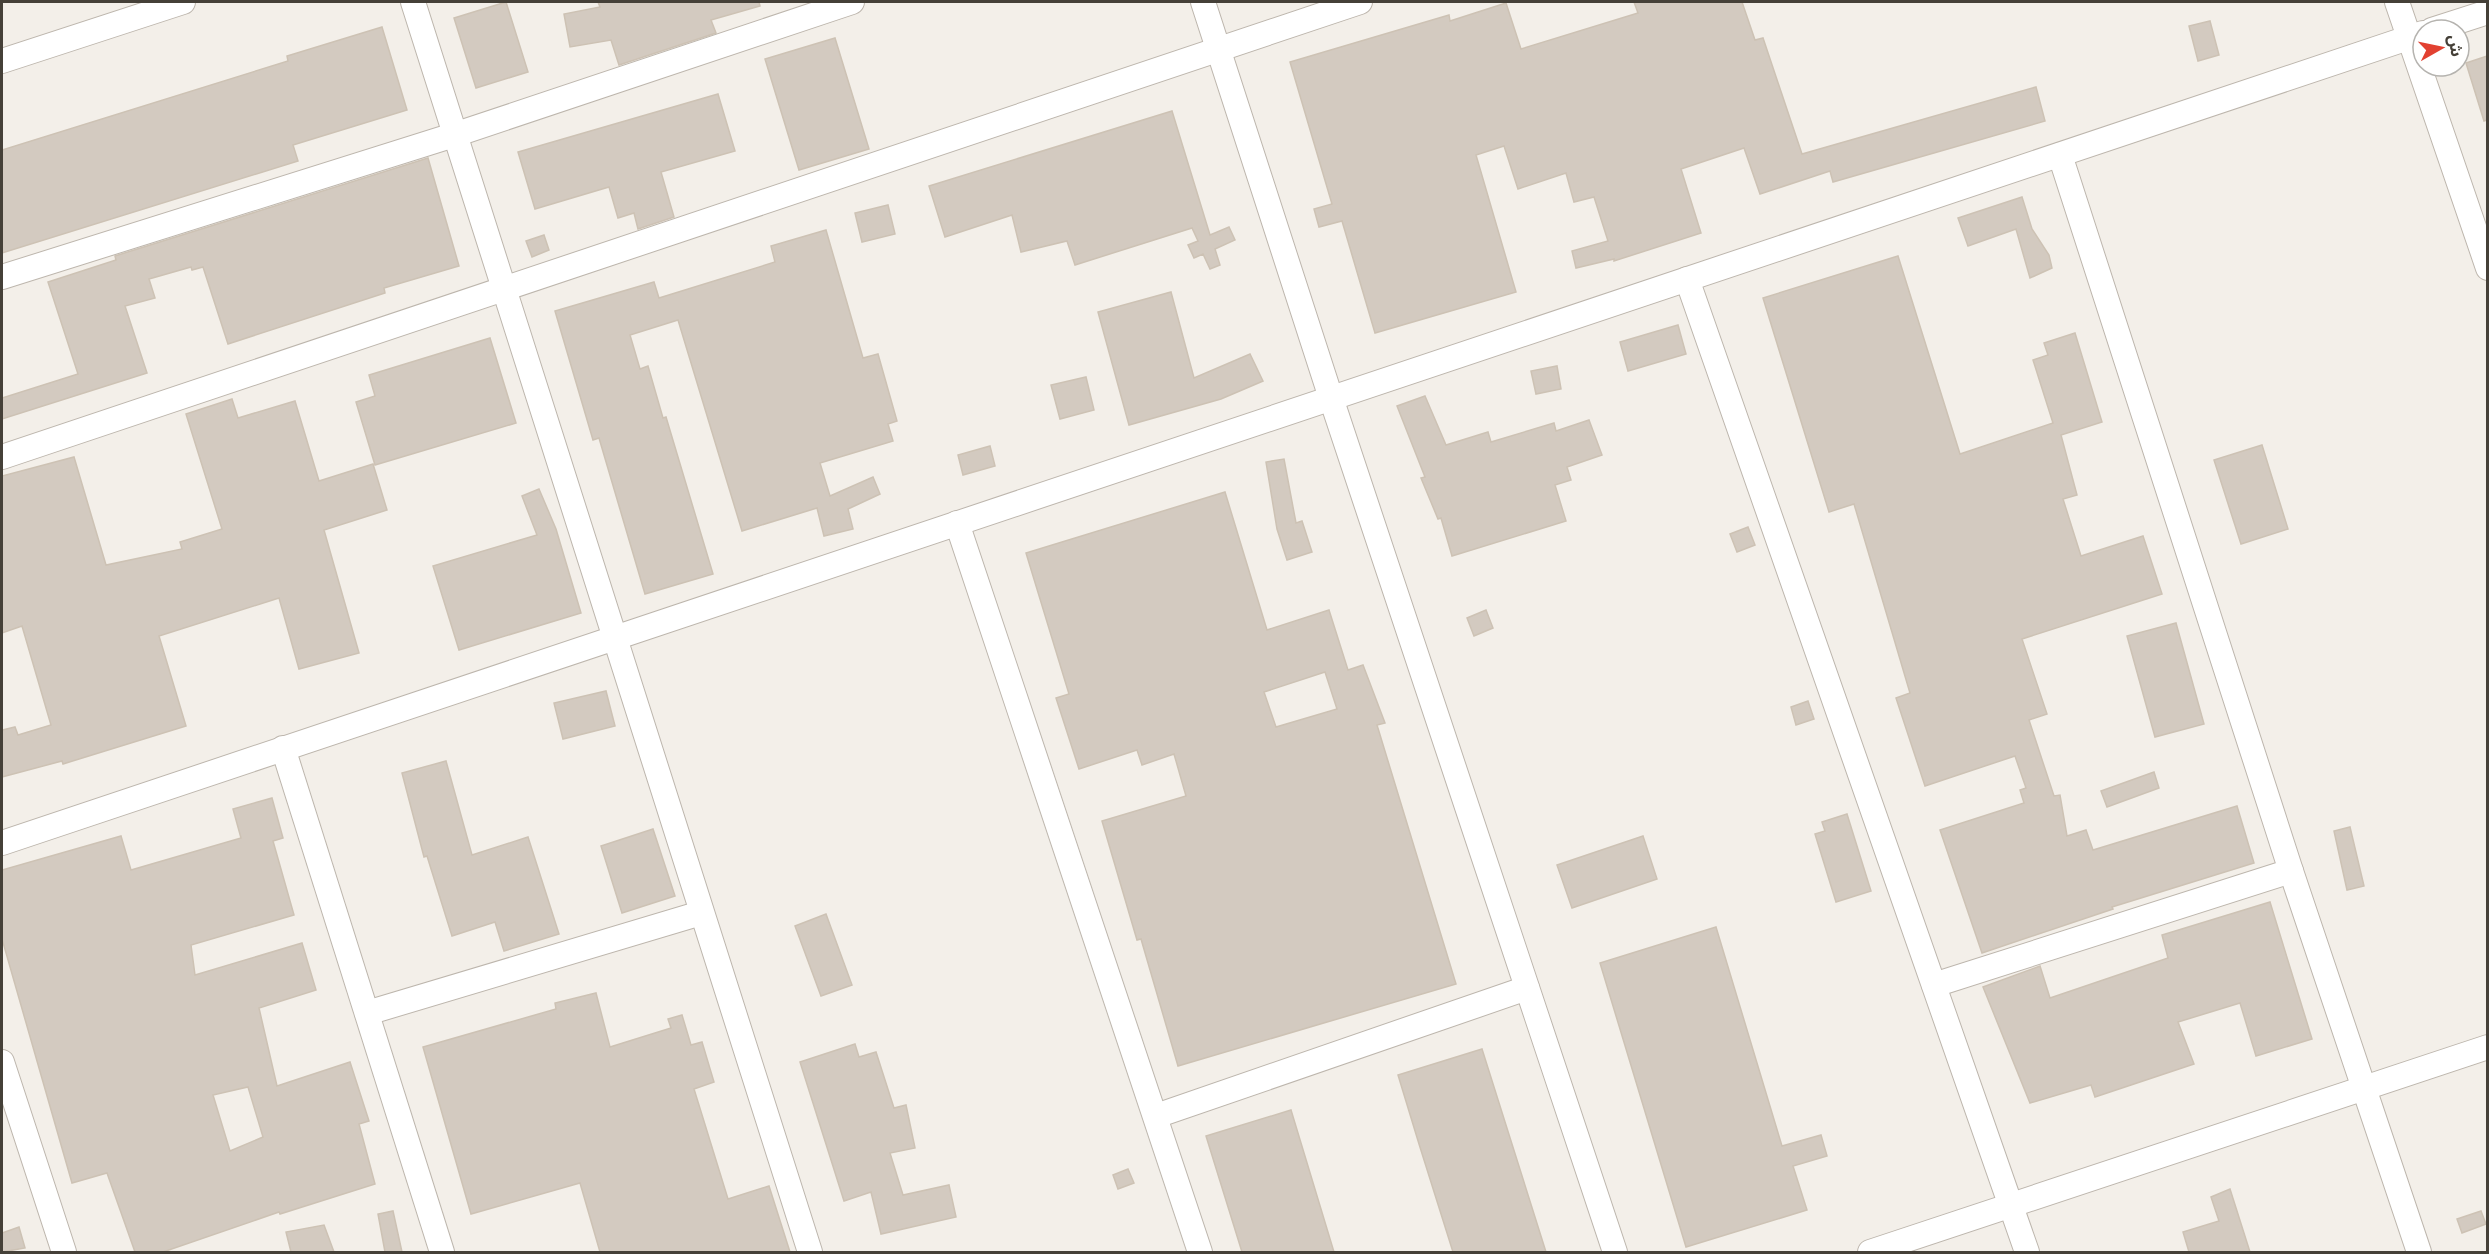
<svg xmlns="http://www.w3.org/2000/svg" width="2489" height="1254" font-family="'Asap Condensed','Noto Sans Arabic',sans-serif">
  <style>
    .building { fill: #d3cac0; stroke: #cdc2b4; stroke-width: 1.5; fill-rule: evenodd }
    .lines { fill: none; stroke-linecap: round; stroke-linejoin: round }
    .minor-casing { stroke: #bdb6ad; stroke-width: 26 }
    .minor { stroke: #fff; stroke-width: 24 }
  </style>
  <rect width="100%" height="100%" fill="#f3efe9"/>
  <g class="building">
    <polygon points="506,2 528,72 476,88 454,18"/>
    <polygon points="598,2 759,2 760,6 711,20 716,33 619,65 611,40 570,47 564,14 600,7"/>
    <polygon points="1634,2 1742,2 1755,40 1763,38 1802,154 2036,87 2045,121 1833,182 1830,171 1760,194 1744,148 1681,169 1701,233 1614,261 1614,259 1576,268 1572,251 1608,241 1594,197 1574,202 1566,173 1518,189 1504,146 1476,155 1516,292 1375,333 1342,221 1319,227 1314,209 1332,204 1290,62 1449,15 1450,21 1506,3 1521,49 1638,13"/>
    <polygon points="2210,21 2219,55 2198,61 2189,26"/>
    <polygon points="382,27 407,110 293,145 298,161 2,253 2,150 288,61 287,56"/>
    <polygon points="835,38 869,149 799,170 765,59"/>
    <polygon points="2487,56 2487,120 2484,121 2466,63"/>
    <polygon points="718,94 735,151 661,172 674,217 638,229 634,213 618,218 609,187 535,209 518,152"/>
    <polygon points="1172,111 1210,235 1229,227 1235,240 1215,249 1220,265 1210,269 1203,254 1194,258 1188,245 1198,241 1192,228 1075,265 1067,241 1021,252 1012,215 945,237 929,186"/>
    <polygon points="428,158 459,266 384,288 385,293 228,344 203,267 192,270 191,267 149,279 155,298 125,306 147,373 2,419 2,398 78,374 48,282 116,260 115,256"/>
    <polygon points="2022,197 2032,229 2049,255 2052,268 2030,278 2016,229 1968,246 1958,218"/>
    <polygon points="888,205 895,234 862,242 855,213"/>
    <polygon points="826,230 863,358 878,354 897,421 888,424 893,441 820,463 830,496 873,477 880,494 848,509 853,529 824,536 817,508 742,531 678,320 630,335 640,369 648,366 663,418 666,417 713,574 645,594 599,438 593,440 555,311 654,282 659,298 775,262 771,246"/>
    <polygon points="544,235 549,250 532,257 526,241"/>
    <polygon points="1898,256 1960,454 2053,423 2033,360 2048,355 2044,343 2075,333 2102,422 2061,435 2077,495 2063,499 2081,556 2143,536 2162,594 2022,639 2047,714 2029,720 2054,796 2060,795 2067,836 2086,830 2093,850 2237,806 2254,863 2112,907 2113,909 1982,953 1940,830 2024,803 2020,790 2026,788 2015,756 1925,786 1896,698 1910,693 1854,504 1829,512 1763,298"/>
    <polygon points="1171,292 1194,378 1250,354 1263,381 1221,399 1129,425 1098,312"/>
    <polygon points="1678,325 1686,354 1628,371 1620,342"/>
    <polygon points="490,338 516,423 375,465 356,402 375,396 369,375"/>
    <polygon points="1557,366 1561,389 1536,394 1531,371"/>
    <polygon points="1086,377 1094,410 1060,419 1051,385"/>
    <polygon points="1425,396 1446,445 1488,432 1491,442 1554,423 1556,431 1589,420 1602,455 1567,467 1571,480 1555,485 1566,521 1452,556 1441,518 1438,519 1421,478 1425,477 1397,406"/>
    <polygon points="232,399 238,418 295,401 319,481 373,464 387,510 324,530 359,653 299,669 279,598 159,636 186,726 63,764 62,761 2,777 2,730 15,727 18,735 51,725 22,626 2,633 2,476 74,457 106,565 182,549 180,542 222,529 186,414"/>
    <polygon points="2262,445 2288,529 2241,544 2214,460"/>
    <polygon points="990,446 995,466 963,475 958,455"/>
    <polygon points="1284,459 1296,523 1302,521 1312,552 1287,560 1277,529 1266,462"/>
    <polygon points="539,489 556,529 581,613 459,650 433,566 537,535 522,496"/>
    <path d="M 1225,492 L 1267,630 L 1329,610 L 1348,670 L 1363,665 L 1385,723 L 1377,725 L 1456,984 L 1178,1066 L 1141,939 L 1137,940 L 1102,821 L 1186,796 L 1174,754 L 1142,765 L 1137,750 L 1079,769 L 1056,698 L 1069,694 L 1026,553 ZM 1325,672 L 1337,709 L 1276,727 L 1264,692 Z"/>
    <polygon points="1748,527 1755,545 1737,552 1730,534"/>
    <polygon points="1486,610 1493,628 1474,636 1467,618"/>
    <polygon points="2176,623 2204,724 2155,737 2127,636"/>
    <polygon points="606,691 615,726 563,739 554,703"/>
    <polygon points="1808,701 1814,719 1796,725 1791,707"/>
    <polygon points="446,761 472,855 528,837 559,934 504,951 495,922 452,936 427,856 424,857 402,773"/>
    <polygon points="2154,772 2159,788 2107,807 2101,791"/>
    <path d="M 272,798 L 283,838 L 273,841 L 294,915 L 191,945 L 195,975 L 302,943 L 316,990 L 259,1008 L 277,1086 L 350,1062 L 369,1121 L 359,1124 L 375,1184 L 280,1214 L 279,1212 L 163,1252 L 135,1252 L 107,1173 L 72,1183 L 2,939 L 2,870 L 121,836 L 131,870 L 241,838 L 233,809 ZM 248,1087 L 263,1137 L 230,1151 L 213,1095 Z"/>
    <polygon points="1847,814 1871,891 1836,902 1815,834 1825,831 1822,822"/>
    <polygon points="2350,827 2364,886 2347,890 2334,831"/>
    <polygon points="653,829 675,896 622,913 601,846"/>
    <polygon points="1643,836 1657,879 1572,908 1557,865"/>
    <polygon points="2270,902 2312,1039 2256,1056 2240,1003 2178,1022 2194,1064 2095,1097 2091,1085 2030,1103 1983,987 2040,966 2050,998 2168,958 2162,935"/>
    <polygon points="826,914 852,985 821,996 795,926"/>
    <polygon points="1716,927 1782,1146 1821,1135 1827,1156 1793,1166 1807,1210 1686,1247 1600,963"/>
    <polygon points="596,993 610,1047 671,1028 668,1019 682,1015 691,1045 702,1042 714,1082 694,1089 728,1199 769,1186 790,1252 600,1252 580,1183 471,1214 423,1047 556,1009 555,1003"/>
    <polygon points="855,1044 859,1057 876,1052 894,1108 906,1105 915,1148 890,1153 903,1195 949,1185 956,1217 881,1234 871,1192 844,1201 800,1062"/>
    <polygon points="1482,1049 1546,1252 1453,1252 1419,1144 1398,1075"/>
    <polygon points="1291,1110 1334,1252 1242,1252 1206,1136"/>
    <polygon points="1128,1169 1134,1183 1118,1189 1113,1175"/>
    <polygon points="2230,1189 2250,1252 2189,1252 2183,1232 2219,1221 2211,1197"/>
    <polygon points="393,1211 402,1252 385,1252 378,1214"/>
    <polygon points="2481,1211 2486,1224 2462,1233 2457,1219"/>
    <polygon points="324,1225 334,1252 291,1252 286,1232"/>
    <polygon points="19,1227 25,1248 2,1252 2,1233"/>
  </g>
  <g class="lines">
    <defs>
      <g id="minor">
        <polyline points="413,2 810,1252"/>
        <polyline points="1203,2 1331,398 1615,1252"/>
        <polyline points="2397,2 2488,268"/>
        <polyline points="2432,30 2488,12"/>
        <polyline points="2,61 183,2"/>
        <polyline points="2060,155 2291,871 2419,1252"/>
        <polyline points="2,277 457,134 852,2"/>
        <polyline points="1687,279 2027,1252"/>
        <polyline points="2,457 1360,2"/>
        <polyline points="957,523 1200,1252"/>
        <polyline points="283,748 442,1252"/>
        <polyline points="2,843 2423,33"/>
        <polyline points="1934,985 2291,871"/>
        <polyline points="367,1013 701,913"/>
        <polyline points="2,1062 64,1252"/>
        <polyline points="1156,1116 1527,988"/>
        <polyline points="1870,1252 2488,1047"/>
      </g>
    </defs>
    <use href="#minor" class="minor-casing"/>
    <use href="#minor" class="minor"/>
  </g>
  <rect width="2489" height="1254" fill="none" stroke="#454038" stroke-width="6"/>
  <g transform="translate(2441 48) rotate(81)"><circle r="28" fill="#ffffff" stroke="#b5b3af" stroke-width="1.5"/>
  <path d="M0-4.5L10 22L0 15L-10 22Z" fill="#e24131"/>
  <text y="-9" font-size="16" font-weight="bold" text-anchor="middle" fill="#454038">ش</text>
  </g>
</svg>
